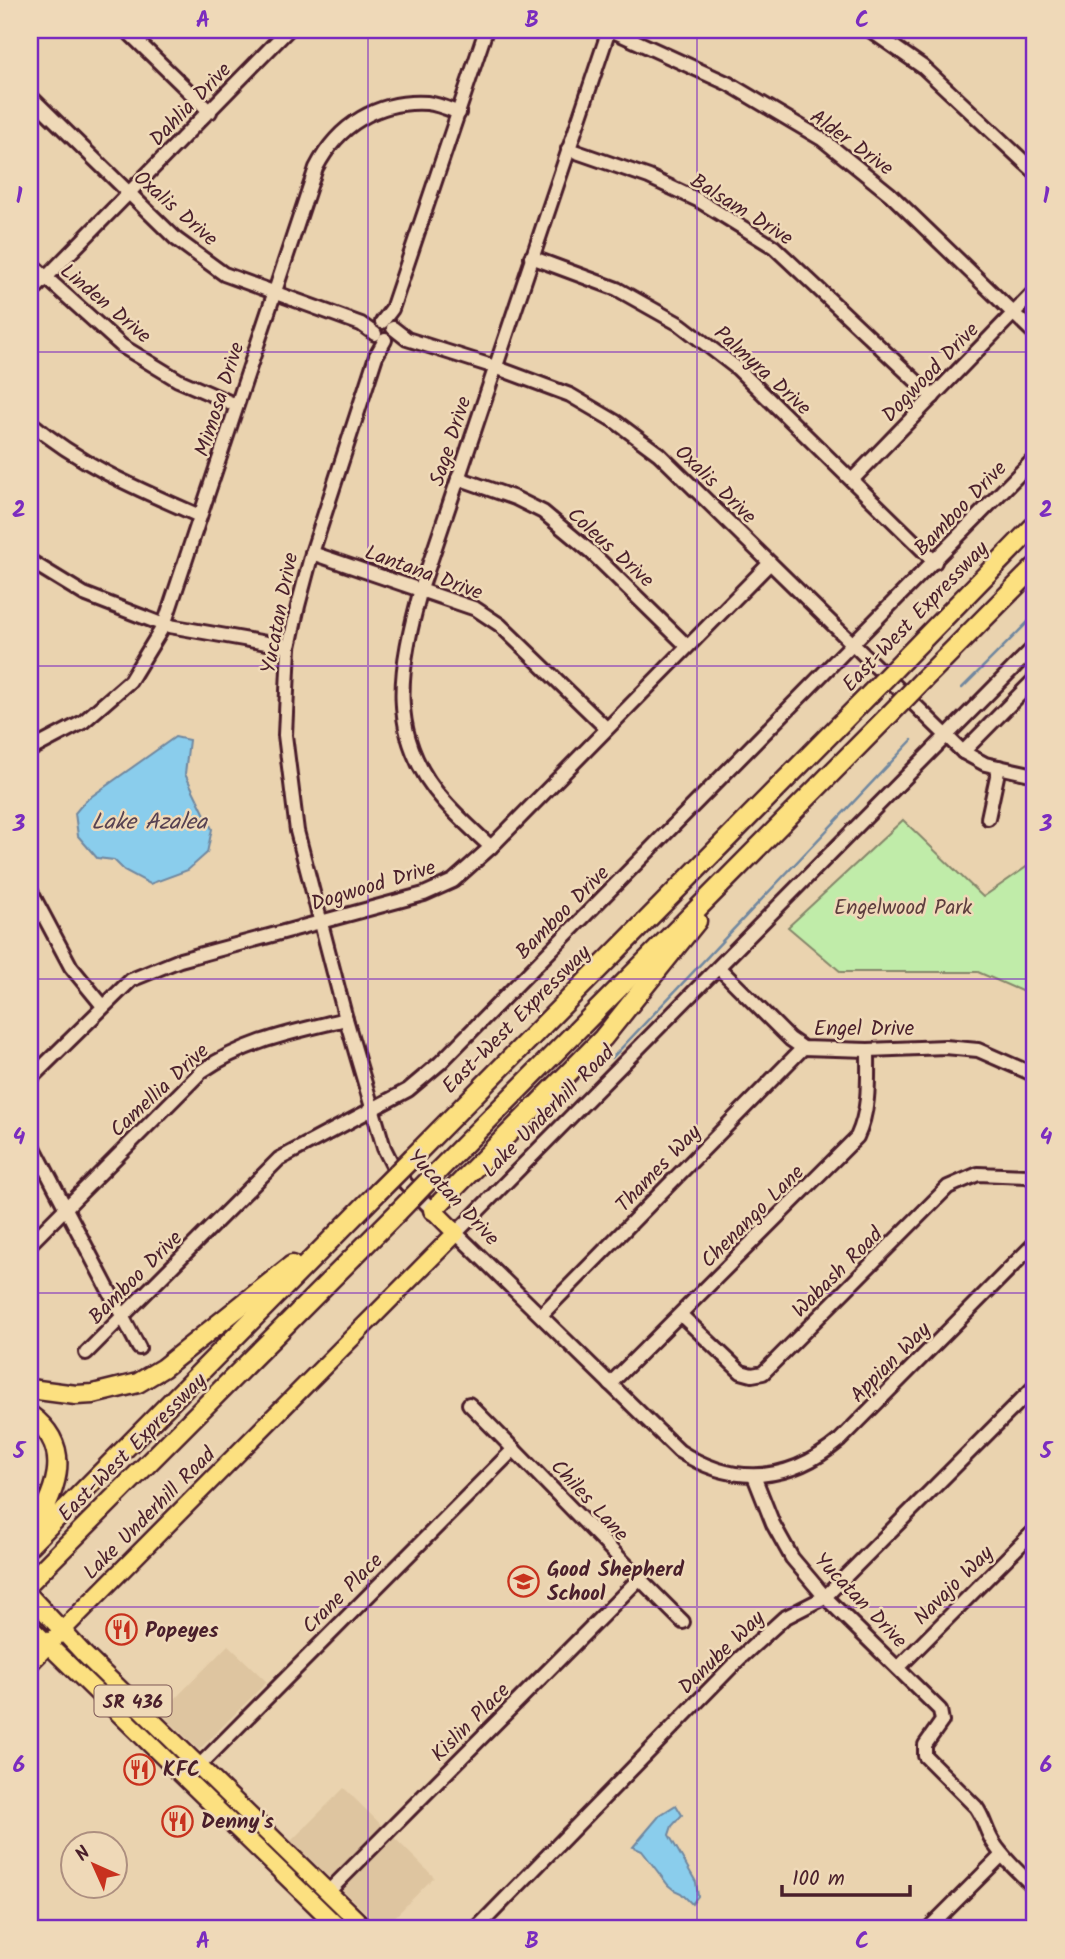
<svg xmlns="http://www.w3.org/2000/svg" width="1065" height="1959" font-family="Kalam,sans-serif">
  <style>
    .built { fill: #dec5a0 }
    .green { fill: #c0eca9; stroke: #85866a; stroke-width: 2 }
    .water { fill: #8acdec; stroke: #70879f; stroke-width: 2 }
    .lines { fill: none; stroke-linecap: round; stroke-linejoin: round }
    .stream { stroke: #70879f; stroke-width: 2.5 }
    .minor-casing { stroke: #4a1f2b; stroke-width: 18 }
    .major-casing { stroke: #4a1f2b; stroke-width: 21 }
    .highway-casing { stroke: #4a1f2b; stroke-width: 23 }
    .minor { stroke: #efd9b8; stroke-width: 12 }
    .major { stroke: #fce080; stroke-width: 16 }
    .highway { stroke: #fce080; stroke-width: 18 }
    .highway-bridge-casing { stroke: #4a1f2b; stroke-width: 23; stroke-linecap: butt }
    .highway-bridge { stroke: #fce080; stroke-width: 18 }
    .grid { fill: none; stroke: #7b2cbf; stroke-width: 2; stroke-opacity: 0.55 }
    .labels { text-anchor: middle; stroke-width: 5; stroke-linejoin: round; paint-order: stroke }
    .shield { fill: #efd9b8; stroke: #7c5755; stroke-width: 2 }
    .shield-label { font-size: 19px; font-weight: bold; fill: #4a1f2b }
    .street-label { font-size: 21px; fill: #4a1f2b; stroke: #efd9b8 }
    .park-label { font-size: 21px; fill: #5c3e3e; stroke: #efd9b8 }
    .poi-label { font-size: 21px; font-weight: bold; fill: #4a1f2b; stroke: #efd9b8; text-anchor: start }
    .water-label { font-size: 23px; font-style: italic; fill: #574252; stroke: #efd9b8 }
    .neatline { fill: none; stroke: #7b2cbf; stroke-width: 2.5 }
    .grid-label { font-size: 23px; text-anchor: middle; font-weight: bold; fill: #7b2cbf }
  </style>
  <rect width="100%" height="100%" fill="#ead3af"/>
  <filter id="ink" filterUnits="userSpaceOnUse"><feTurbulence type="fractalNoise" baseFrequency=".0143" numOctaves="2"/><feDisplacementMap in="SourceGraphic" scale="14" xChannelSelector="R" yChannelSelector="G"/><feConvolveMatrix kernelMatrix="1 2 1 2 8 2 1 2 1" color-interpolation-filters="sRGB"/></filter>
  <g filter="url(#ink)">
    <g class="built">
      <polygon points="228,1645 267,1682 199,1750 161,1713"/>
      <polygon points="344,1788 434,1877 383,1929 291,1841"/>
    </g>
    <polygon class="green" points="903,820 983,897 1035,861 1035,997 978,972 841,972 788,927"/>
    <g class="water">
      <polygon points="175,737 189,740 185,774 212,829 207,853 188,870 150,884 124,870 114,860 97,858 78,836 75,813 85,801"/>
      <polygon points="676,1805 682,1815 672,1826 669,1835 696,1882 698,1896 692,1904 681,1893 674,1890 668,1885 642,1851 633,1847 660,1815"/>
    </g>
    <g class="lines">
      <g class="stream">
        <polyline points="1007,30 1035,39"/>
        <polyline points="962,688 1035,615"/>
        <polyline points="612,1058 912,740"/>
      </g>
      <defs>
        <g id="minor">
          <polyline points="126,30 210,112"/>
          <polyline points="611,30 729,84 822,139 890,194 1035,334"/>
          <polyline points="870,30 923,67 1035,172"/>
          <polyline points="30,96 176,239 224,274 361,324 375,334"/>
          <polyline points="568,149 649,177 698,200 774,247 933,397"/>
          <polyline points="531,257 617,289 681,325 738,369 935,562"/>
          <polyline points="30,263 122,346 178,380 236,405"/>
          <polyline points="30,294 288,30"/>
          <polyline points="382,322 392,309 486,30"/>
          <polyline points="393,328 407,339 495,367 570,395 616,422 659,454 963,752 985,764 1035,775"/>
          <polyline points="385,340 376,356 312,553 298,606 289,647 285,735 297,831 346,1019 384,1148 394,1168 406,1184 433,1210"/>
          <path d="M 30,422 C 80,465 140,490 200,516"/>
          <polyline points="458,478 515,498 543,512 591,552 687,646"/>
          <polyline points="852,480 1035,291"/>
          <polyline points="312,553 476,609 500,625 606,728"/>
          <polyline points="30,561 84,594 164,625 289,647"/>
          <path d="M 1035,646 L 456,1233 L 679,1451 C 735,1487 790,1482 840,1440 L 1035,1243"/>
          <path d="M 30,750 L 83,722 L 130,681 L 164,625 L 316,168 C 338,125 378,100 427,103 C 438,104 449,109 459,113"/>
          <polyline points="963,752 1035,679"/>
          <polyline points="988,818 999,767"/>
          <path d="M 491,847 C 475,832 459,818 445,802 C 385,736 400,667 421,589 L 609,30"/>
          <polyline points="30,890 71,967 103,1006"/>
          <polyline points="720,969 790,1039 803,1048 868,1050 945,1047 978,1050 1035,1075"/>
          <polyline points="30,1079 131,980 180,960 424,894 453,881 491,847 770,563"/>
          <polyline points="30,1140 139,1348"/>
          <path d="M 30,1244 L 202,1071 C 247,1040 294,1032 346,1019"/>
          <polyline points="541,1315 803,1048"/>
          <polyline points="681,1315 741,1372 752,1375 763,1373 948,1187 978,1174 1027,1176 1035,1180"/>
          <polyline points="86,1353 279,1159 408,1090 440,1063 1035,458"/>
          <path d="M 610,1384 L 857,1137 C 870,1109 868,1080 868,1050"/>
          <path d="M 469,1404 C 541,1476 611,1551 683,1622"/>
          <path d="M 754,1476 L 773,1524 L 792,1558 L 825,1597 L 940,1710 L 942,1721 L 925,1745 L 925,1756 L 976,1807 C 984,1818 986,1831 993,1842 C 1004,1860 1021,1874 1035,1888"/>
          <polyline points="898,1668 1035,1530"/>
          <polyline points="199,1766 514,1449"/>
          <polyline points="328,1892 639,1579"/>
          <polyline points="476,1929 739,1659 784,1618 825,1597 1035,1386"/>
          <polyline points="928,1929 1002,1855"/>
        </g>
        <g id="major">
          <polyline points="30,1596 84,1654 366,1929"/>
          <polyline points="30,1627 340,1929"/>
          <polyline points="30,1663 456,1233 433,1210"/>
        </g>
        <g id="highway">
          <polyline points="904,659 1035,525"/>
          <polyline points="924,679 1035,567"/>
          <polyline points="413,1157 870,694"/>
          <polyline points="431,1178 890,714"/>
          <polyline points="433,1210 603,1038 697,921"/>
          <polyline points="30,1389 76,1395 93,1394 138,1383 163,1368 292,1265"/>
          <path d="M 30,1415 C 78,1450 53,1495 30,1536"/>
          <polyline points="30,1545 378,1192"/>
          <polyline points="30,1582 398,1212"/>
        </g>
      </defs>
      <use href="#minor" class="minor-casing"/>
      <use href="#major" class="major-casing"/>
      <use href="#highway" class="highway-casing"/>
      <use href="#minor" class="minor"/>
      <use href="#major" class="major"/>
      <use href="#highway" class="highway"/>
      <defs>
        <g id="highway-bridge">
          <polyline points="870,694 904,659"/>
          <polyline points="890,714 924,679"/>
          <polyline points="378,1192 413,1157"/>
          <polyline points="398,1212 431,1178"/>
        </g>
      </defs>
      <use href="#highway-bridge" class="highway-bridge-casing"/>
      <use href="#highway-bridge" class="highway-bridge"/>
    </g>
  </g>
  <path class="grid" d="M 368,30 L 368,1929M 697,30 L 697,1929M 30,352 L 1035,352M 30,666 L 1035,666M 30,979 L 1035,979M 30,1293 L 1035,1293M 30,1607 L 1035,1607"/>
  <defs>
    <symbol id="school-ring" viewBox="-11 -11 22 22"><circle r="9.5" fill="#efd9b8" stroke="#c8321e" stroke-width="1.5"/><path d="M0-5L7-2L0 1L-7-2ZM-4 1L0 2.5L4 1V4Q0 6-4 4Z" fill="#c8321e"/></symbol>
    <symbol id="restaurant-ring" viewBox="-11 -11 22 22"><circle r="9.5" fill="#efd9b8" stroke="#c8321e" stroke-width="1.5"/><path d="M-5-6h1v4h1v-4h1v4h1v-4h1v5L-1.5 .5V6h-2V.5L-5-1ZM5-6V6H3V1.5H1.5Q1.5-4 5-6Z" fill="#c8321e"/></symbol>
  </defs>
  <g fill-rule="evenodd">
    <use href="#school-ring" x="506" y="1564" width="35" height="35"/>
    <use href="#restaurant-ring" x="104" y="1612" width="35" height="35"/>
    <use href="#restaurant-ring" x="122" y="1752" width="35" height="35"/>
    <use href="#restaurant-ring" x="160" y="1804" width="35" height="35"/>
  </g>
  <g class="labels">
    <rect class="shield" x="94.5" y="1685.5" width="77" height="31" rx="5"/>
    <g class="shield-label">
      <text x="133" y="1708">SR 436</text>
    </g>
    <g class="street-label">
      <text transform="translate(190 104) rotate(-46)" y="7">Dahlia Drive</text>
      <text transform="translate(852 142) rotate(36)" y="7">Alder Drive</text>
      <text transform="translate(176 208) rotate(41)" y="7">Oxalis Drive</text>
      <text transform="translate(742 209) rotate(32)" y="7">Balsam Drive</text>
      <text transform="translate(106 303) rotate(40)" y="7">Linden Drive</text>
      <text transform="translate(763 370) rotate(42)" y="7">Palmyra Drive</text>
      <text transform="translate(930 372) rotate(-46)" y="7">Dogwood Drive</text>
      <text transform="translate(219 399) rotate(-72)" y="7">Mimosa Drive</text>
      <text transform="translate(450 441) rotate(-72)" y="7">Sage Drive</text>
      <text transform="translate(716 484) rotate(44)" y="7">Oxalis Drive</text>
      <text transform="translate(960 508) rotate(-46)" y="7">Bamboo Drive</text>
      <text transform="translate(611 547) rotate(42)" y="7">Coleus Drive</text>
      <text transform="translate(424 572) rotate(20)" y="7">Lantana Drive</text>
      <text transform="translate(279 613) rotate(-79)" y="7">Yucatan Drive</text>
      <text transform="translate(915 616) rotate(-46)" y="7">East-West Expressway</text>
      <text transform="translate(373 885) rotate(-17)" y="7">Dogwood Drive</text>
      <text transform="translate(562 912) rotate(-45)" y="7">Bamboo Drive</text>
      <text transform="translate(516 1019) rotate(-45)" y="7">East-West Expressway</text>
      <text x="864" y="1035">Engel Drive</text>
      <text transform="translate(159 1090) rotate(-43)" y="7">Camellia Drive</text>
      <text transform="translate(548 1111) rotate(-45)" y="7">Lake Underhill Road</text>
      <text transform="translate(658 1168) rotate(-46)" y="7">Thames Way</text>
      <text transform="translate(454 1197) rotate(47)" y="7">Yucatan Drive</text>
      <text transform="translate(752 1216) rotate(-45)" y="7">Chenango Lane</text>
      <text transform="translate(837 1272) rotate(-45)" y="7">Wabash Road</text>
      <text transform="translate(135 1277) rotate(-45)" y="7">Bamboo Drive</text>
      <text transform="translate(890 1362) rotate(-45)" y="7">Appian Way</text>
      <text transform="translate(132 1447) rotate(-45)" y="7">East-West Expressway</text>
      <text transform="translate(590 1500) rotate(47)" y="7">Chiles Lane</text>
      <text transform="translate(149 1513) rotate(-45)" y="7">Lake Underhill Road</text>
      <text transform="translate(953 1585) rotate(-45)" y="7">Navajo Way</text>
      <text transform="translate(342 1593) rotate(-45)" y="7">Crane Place</text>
      <text transform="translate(861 1600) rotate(46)" y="7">Yucatan Drive</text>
      <text transform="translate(721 1652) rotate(-44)" y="7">Danube Way</text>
      <text transform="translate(470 1722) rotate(-45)" y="7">Kislin Place</text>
    </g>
    <g class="park-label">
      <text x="903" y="914">Engelwood Park</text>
    </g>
    <g class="poi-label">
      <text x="547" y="1576">Good Shepherd<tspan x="547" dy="24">School</tspan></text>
      <text x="145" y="1637">Popeyes</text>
      <text x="163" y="1776">KFC</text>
      <text x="201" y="1828">Denny's</text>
    </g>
    <g class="water-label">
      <text x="149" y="829">Lake Azalea</text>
    </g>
  </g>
  <rect width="1065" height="1959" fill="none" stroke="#efd9b8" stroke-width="77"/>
  <g transform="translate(94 1865) rotate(315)"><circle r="33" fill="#efd9b8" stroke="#ad8f80" stroke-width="2"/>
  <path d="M0-5L12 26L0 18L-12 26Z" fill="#c8321e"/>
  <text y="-10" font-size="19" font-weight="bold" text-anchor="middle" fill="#4a1f2b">N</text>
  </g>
  <path d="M782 1885v10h128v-10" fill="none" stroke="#4a1f2b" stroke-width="3.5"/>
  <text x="792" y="1885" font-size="21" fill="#4a1f2b" stroke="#efd9b8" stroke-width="5" paint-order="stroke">100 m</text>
  <rect x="38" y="38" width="988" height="1882" class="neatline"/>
  <g class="grid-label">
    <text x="203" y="27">A</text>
    <text x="532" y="27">B</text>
    <text x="862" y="27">C</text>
    <text x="19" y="203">1</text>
    <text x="1046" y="203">1</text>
    <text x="19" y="517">2</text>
    <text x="1046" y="517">2</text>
    <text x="19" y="831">3</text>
    <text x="1046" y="831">3</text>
    <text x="19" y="1144">4</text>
    <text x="1046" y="1144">4</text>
    <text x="19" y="1458">5</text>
    <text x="1046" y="1458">5</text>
    <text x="19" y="1772">6</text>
    <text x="1046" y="1772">6</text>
    <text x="203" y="1948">A</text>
    <text x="532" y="1948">B</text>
    <text x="862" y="1948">C</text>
  </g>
</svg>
